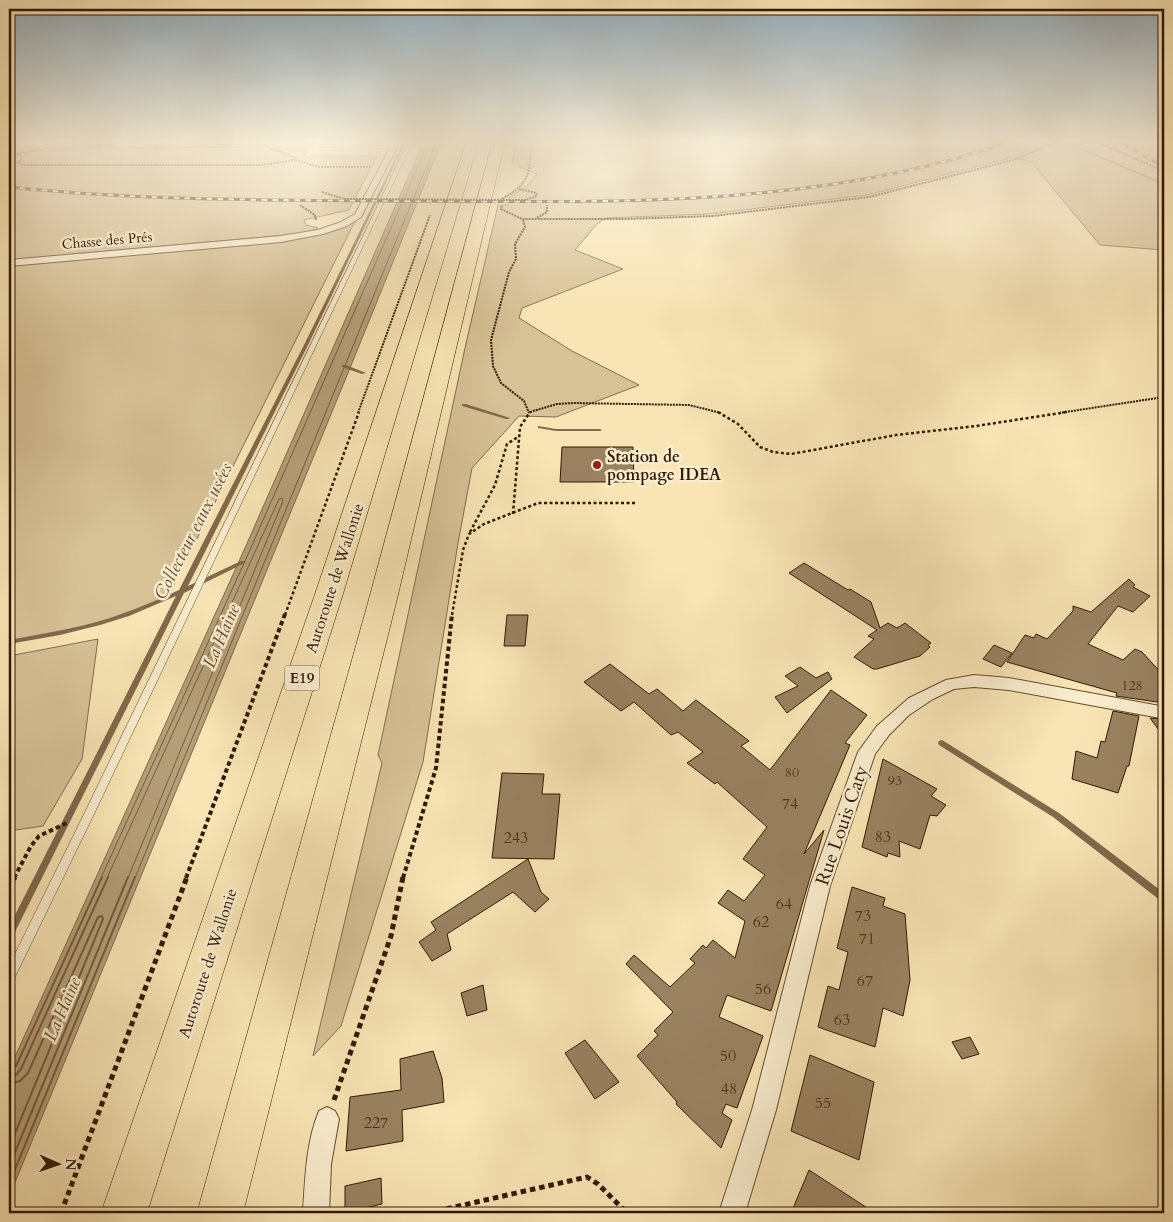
<svg xmlns="http://www.w3.org/2000/svg" width="1173" height="1222" font-family="Cardo,serif">
  <style>
    .green { fill: #d7c196; stroke: #866c4d }
    .water { fill: #b59f78; stroke: #81694a }
    .lines { fill: none; stroke-linecap: round; stroke-linejoin: round }
    .shore-far1 { stroke: #745c3e; stroke-width: 1 }
    .shore { stroke: #745c3e; stroke-width: 2 }
    .stream { fill: #81694a; fill-rule: evenodd }
    .building { fill: #9a8260; stroke: #341804 }
    .service-casing { stroke: #654b30; stroke-width: 1 }
    .minor-casing { stroke: #654b30; stroke-width: 2 }
    .motorway-casing { stroke: #341804; stroke-width: 1 }
    .path-far3 { stroke: #341804; stroke-width: 2; stroke-dasharray: 2 1; stroke-linecap: butt }
    .path-far2 { stroke: #341804; stroke-width: 2.5; stroke-dasharray: 3 2.5; stroke-linecap: butt }
    .path-far1 { stroke: #341804; stroke-width: 4; stroke-dasharray: 4.5 3; stroke-linecap: butt }
    .path { stroke: #341804; stroke-width: 5; stroke-dasharray: 5.5 4; stroke-linecap: butt }
    .service { fill: #faedce; fill-rule: evenodd }
    .minor { fill: #faedce; fill-rule: evenodd }
    .motorway { fill: #f8e4b4; fill-rule: evenodd }
    .rail-casing { stroke: #341804; stroke-width: 3 }
    .rail { stroke: #faedce; stroke-width: 2; stroke-dasharray: 5.5; stroke-linecap: butt }
    .path-bridge { stroke: #341804; stroke-width: 2; stroke-dasharray: 2 1; stroke-linecap: butt }
    .poi-dot { fill: #8f2418; stroke: #faedce; stroke-width: 2 }
    .labels { text-anchor: middle; stroke-width: 5; stroke-linejoin: round; paint-order: stroke }
    .far-street-label { font-size: 14px; fill: #341804; stroke: #faedce }
    .number-label { font-size: 14px; fill: #4e321b }
    .shield { fill: #faedce; stroke: #6f5841; stroke-width: 1 }
    .shield-label { font-size: 15px; font-weight: bold; fill: #341804 }
    .poi-label { font-size: 16px; font-weight: bold; fill: #341804; stroke: #faedce; text-anchor: start }
    .street-label { font-size: 16px; fill: #341804; stroke: #faedce }
    .near-number-label { font-size: 16px; fill: #4e321b }
    .water-label { font-size: 18px; font-style: italic; fill: #684e32; stroke: #faedce }
    .near-street-label { font-size: 19px; fill: #341804; stroke: #faedce }
  </style>
  <rect width="100%" height="100%" fill="#f8e4b4"/>
  <filter id="stains"><feTurbulence type="fractalNoise" baseFrequency=".004" numOctaves="4"/><feColorMatrix values="0 0 0 0 .2 0 0 0 0 .09 0 0 0 0 .02 0 0 0 .5 -.17"/></filter>
  <radialGradient id="worn" r=".72"><stop offset=".6" stop-color="#630" stop-opacity="0"/><stop offset="1" stop-color="#630" stop-opacity=".3"/></radialGradient>
  <g class="green">
    <polygon points="9,141 387,141 386,143 315,142 304,156 377,156 349,210 304,220 306,225 318,228 308,233 9,260"/>
    <polygon points="516,141 1115,141 1164,168 1164,250 1100,245 1031,162 1014,157 867,195 709,214 605,218 596,225 575,250 623,269 522,308 519,318 572,351 639,385 556,417 519,416 472,468 458,543 423,762 341,1026 313,1056 382,763 378,755 465,348 498,205 508,205 509,198 530,183 537,174 512,164"/>
    <polygon points="1125,141 1164,141 1164,164"/>
    <path d="M 358,215 L 168,597 C 117,621 64,632 9,642 L 9,263 L 310,235 Z"/>
    <polygon points="98,639 82,759 43,826 9,831 9,656"/>
  </g>
  <polygon class="water" points="424,141 442,141 350,368 9,1197 9,1070 245,548"/>
  <g class="lines">
    <g class="shore-far1">
      <polyline points="101,878 250,550 429,141"/>
      <polyline points="107,878 279,499 282,498 283,501 128,878"/>
      <polyline points="135,878 437,141"/>
    </g>
    <g class="shore">
      <polyline points="9,1070 16,1066 102,877"/>
      <polyline points="9,1076 16,1075 21,1069 108,877"/>
      <polyline points="9,1084 20,1081 28,1073 98,917 102,916 103,919 9,1148"/>
      <polyline points="9,1167 128,877"/>
      <polyline points="9,1184 135,877"/>
    </g>
    <g class="stream">
      <path d="M 404,141 L 406,141 L 309,343 L 188,586 L 241,561 L 245,561 L 246,562 L 245,563 L 184,593 L 12,938 L 9,939 L 9,927 L 176,596 L 129,616 L 100,625 L 60,635 L 9,644 L 9,640 C 34,635 60,631 85,625 C 118,617 149,604 179,590 L 305,343 Z"/>
      <polygon points="1061,141 1063,141 1164,183 1164,185"/>
      <polygon points="342,365 346,365 366,373 362,374 342,367"/>
      <polygon points="462,404 466,404 510,418 508,419 506,419 462,406"/>
      <polygon points="538,426 556,429 600,429 602,430 600,431 556,431 538,428"/>
      <polygon points="942,740 1059,813 1164,893 1164,902 1161,901 1053,817 939,745 938,743 939,741"/>
    </g>
  </g>
  <g class="building">
    <polygon points="562,447 633,447 634,482 560,482"/>
    <polygon points="804,563 848,590 850,589 871,602 880,628 888,623 897,628 905,623 931,643 928,645 930,647 920,656 877,669 873,669 854,657 874,639 868,636 877,630 789,573"/>
    <polygon points="1129,579 1135,585 1133,587 1150,596 1133,612 1118,606 1088,644 1123,660 1135,649 1142,652 1164,676 1164,703 1116,696 1117,693 1007,662 1025,635 1034,638 1036,634 1047,639 1073,611 1073,606 1091,612"/>
    <polygon points="507,615 528,615 525,646 504,646"/>
    <polygon points="994,645 1012,653 1001,667 983,659"/>
    <polygon points="610,664 649,694 657,689 683,711 696,700 749,741 741,746 770,770 831,690 867,715 845,743 850,745 804,854 824,830 771,1011 727,995 719,1017 763,1036 737,1108 726,1104 722,1113 732,1120 721,1148 676,1104 677,1102 637,1056 658,1035 654,1031 673,1012 626,964 634,955 670,987 695,963 690,959 703,945 706,948 713,940 735,958 745,921 718,903 728,890 744,901 765,875 743,859 767,827 717,782 715,784 687,763 703,752 678,732 671,735 634,702 621,711 584,682"/>
    <polygon points="800,667 816,678 828,672 832,679 787,713 775,697 798,686 785,676"/>
    <polygon points="1113,711 1139,716 1129,766 1127,766 1118,793 1072,779 1076,751 1097,758 1101,741 1105,742"/>
    <polygon points="1150,718 1164,719 1164,737"/>
    <polygon points="883,759 937,789 931,796 946,805 937,816 930,815 920,849 899,841 900,857 888,853 887,857 862,847"/>
    <polygon points="502,773 544,774 542,794 560,794 554,859 492,858"/>
    <polygon points="528,859 541,892 549,899 535,912 513,892 447,934 451,950 432,961 419,942 436,930 431,922"/>
    <polygon points="852,887 885,898 883,906 905,914 910,980 903,1016 883,1008 875,1047 818,1027 828,986 839,990 848,952 837,948"/>
    <polygon points="483,985 487,1010 467,1016 461,993"/>
    <polygon points="970,1037 979,1054 962,1059 952,1042"/>
    <polygon points="585,1040 619,1082 595,1099 565,1053"/>
    <polygon points="433,1051 442,1078 444,1102 402,1110 403,1141 346,1151 350,1097 401,1090 400,1059"/>
    <polygon points="810,1055 874,1082 859,1160 791,1131"/>
    <polygon points="809,1170 875,1213 791,1213"/>
    <polygon points="381,1178 382,1204 345,1213 345,1186"/>
  </g>
  <g class="lines">
    <defs>
      <g id="service">
        <polygon points="409,141 413,141 95,812 13,981 9,982 9,966 85,812"/>
        <polygon points="321,145 394,146 396,147 394,148 320,147"/>
      </g>
      <g id="minor">
        <polygon points="394,141 400,141 361,217 347,226 323,234 281,242 9,266 9,260 281,236 318,230 341,222 355,214"/>
        <polygon points="974,675 1009,678 1160,706 1164,705 1164,717 1160,718 1009,690 974,687 954,689 933,699 909,715 889,735 875,754 830,886 776,1110 745,1213 719,1213 752,1110 810,886 858,752 877,726 909,698 946,680"/>
        <path d="M 327,1107 L 335,1111 L 339,1119 L 331,1164 L 329,1213 L 303,1213 C 305,1180 306,1142 319,1111 Z"/>
      </g>
      <g id="motorway">
        <polygon points="467,141 479,141 342,597 147,1213 101,1213 314,597"/>
        <polygon points="493,141 505,141 397,599 243,1213 197,1213 369,599"/>
      </g>
    </defs>
    <use href="#service" class="service-casing"/>
    <use href="#minor" class="minor-casing"/>
    <use href="#motorway" class="motorway-casing"/>
    <g class="path-far3">
      <polyline points="1094,141 1164,171"/>
      <polygon points="268,147 294,157 295,160 262,165 25,165 17,163 21,160 21,156 18,154 51,148"/>
      <polyline points="9,152 18,154"/>
      <polyline points="295,160 319,167 370,167"/>
      <polyline points="519,189 536,193 537,196 526,200"/>
      <polyline points="322,192 344,199"/>
      <path d="M 502,199 C 533,181 528,174 532,141"/>
      <polyline points="300,205 315,215 316,220"/>
      <polyline points="502,206 501,209 522,219 625,219 713,216 869,197 1013,160 1060,141"/>
      <polyline points="537,218 547,212 547,205"/>
      <polyline points="523,220 525,227 515,244 516,259 509,272 491,340 493,366 501,383 524,401 529,413"/>
      <polyline points="530,412 557,404 573,403 689,405 721,413"/>
      <polyline points="358,413 430,215"/>
      <polyline points="1059,413 1164,397"/>
    </g>
    <g class="path-far2">
      <polyline points="718,412 738,424 760,447 773,452 791,454 896,435 976,426 1067,412"/>
      <polyline points="513,514 520,427 530,412"/>
      <polyline points="470,532 495,485 507,444 518,437"/>
      <polyline points="285,615 359,412"/>
      <polyline points="452,615 463,550 469,534 484,524 538,503 635,503"/>
    </g>
    <g class="path-far1">
      <polyline points="14,878 31,846 39,836 69,822"/>
      <polyline points="186,878 285,614"/>
      <polyline points="403,878 436,768 452,614"/>
    </g>
    <g class="path">
      <polyline points="9,888 15,877"/>
      <polyline points="334,1100 391,936 403,877"/>
      <polyline points="61,1213 187,877"/>
      <polyline points="428,1213 587,1177 598,1184 627,1213"/>
    </g>
    <use href="#service" class="service"/>
    <use href="#minor" class="minor"/>
    <use href="#motorway" class="motorway"/>
    <defs>
      <g id="rail">
        <polyline points="1119,141 1164,167"/>
        <path d="M 9,187 C 144,201 278,200 414,201 C 609,202 825,208 1011,141"/>
      </g>
    </defs>
    <use href="#rail" class="rail-casing"/>
    <use href="#rail" class="rail"/>
    <polyline class="path-bridge" points="344,199 526,200"/>
  </g>
  <linearGradient id="sky" x2="0" y2="1"><stop stop-color="#93acbb"/><stop offset="0.45" stop-color="#fcf3dd"/><stop offset="1" stop-color="#fcf3dd" stop-opacity="0"/></linearGradient>
  <rect width="1173" height="312" fill="url(#sky)"/>
  <circle class="poi-dot" cx="597" cy="465" r="5"/>
  <g class="labels">
    <g class="far-street-label">
      <text transform="translate(107 240) rotate(-5)" y="5">Chasse des Prés</text>
    </g>
    <g class="number-label">
      <text x="1132" y="690">128</text>
      <text x="792" y="777">80</text>
      <text x="895" y="785">93</text>
    </g>
    <rect class="shield" x="284.5" y="665.5" width="35" height="25" rx="4"/>
    <g class="shield-label">
      <text x="302" y="683">E19</text>
    </g>
    <g class="poi-label">
      <text x="607" y="462">Station de<tspan x="607" dy="18">pompage IDEA</tspan></text>
    </g>
    <g class="street-label">
      <text transform="translate(334 578) rotate(-72)" y="6">Autoroute de Wallonie</text>
      <text transform="translate(207 963) rotate(-72)" y="6">Autoroute de Wallonie</text>
    </g>
    <g class="near-number-label">
      <text x="790" y="809">74</text>
      <text x="883" y="842">83</text>
      <text x="516" y="843">243</text>
      <text x="784" y="909">64</text>
      <text x="863" y="921">73</text>
      <text x="761" y="927">62</text>
      <text x="867" y="944">71</text>
      <text x="865" y="986">67</text>
      <text x="763" y="994">56</text>
      <text x="842" y="1025">63</text>
      <text x="728" y="1061">50</text>
      <text x="729" y="1094">48</text>
      <text x="823" y="1108">55</text>
      <text x="376" y="1128">227</text>
    </g>
    <g class="water-label">
      <text transform="translate(193 531) rotate(-63)" y="6">Collecteur eaux usées</text>
      <text transform="translate(221 636) rotate(-67)" y="6">La Haine</text>
      <text transform="translate(62 1009) rotate(-67)" y="6">La Haine</text>
    </g>
    <g class="near-street-label">
      <text transform="translate(841 825) rotate(-71)" y="7">Rue Louis Caty</text>
    </g>
  </g>
  <rect width="1173" height="1222" fill="none" stroke="#f8e4b4" stroke-width="30"/>
  <rect x="10" y="10" width="1153" height="1202" fill="none" stroke="#341804" stroke-width="2.5"/>
  <rect x="15" y="15" width="1143" height="1192" fill="none" stroke="#341804"/>
  <g transform="translate(58 1164) rotate(92)" stroke="#faedce" stroke-width="4" paint-order="stroke">
  <path d="M0-4L9 19L0 12L-9 19Z" fill="#341804"/>
  <text y="-8" font-size="14" font-weight="bold" text-anchor="middle" fill="#341804">N</text>
  </g>
  <rect width="100%" height="100%" filter="url(#stains)"/>
  <rect width="100%" height="100%" fill="url(#worn)"/>
</svg>
